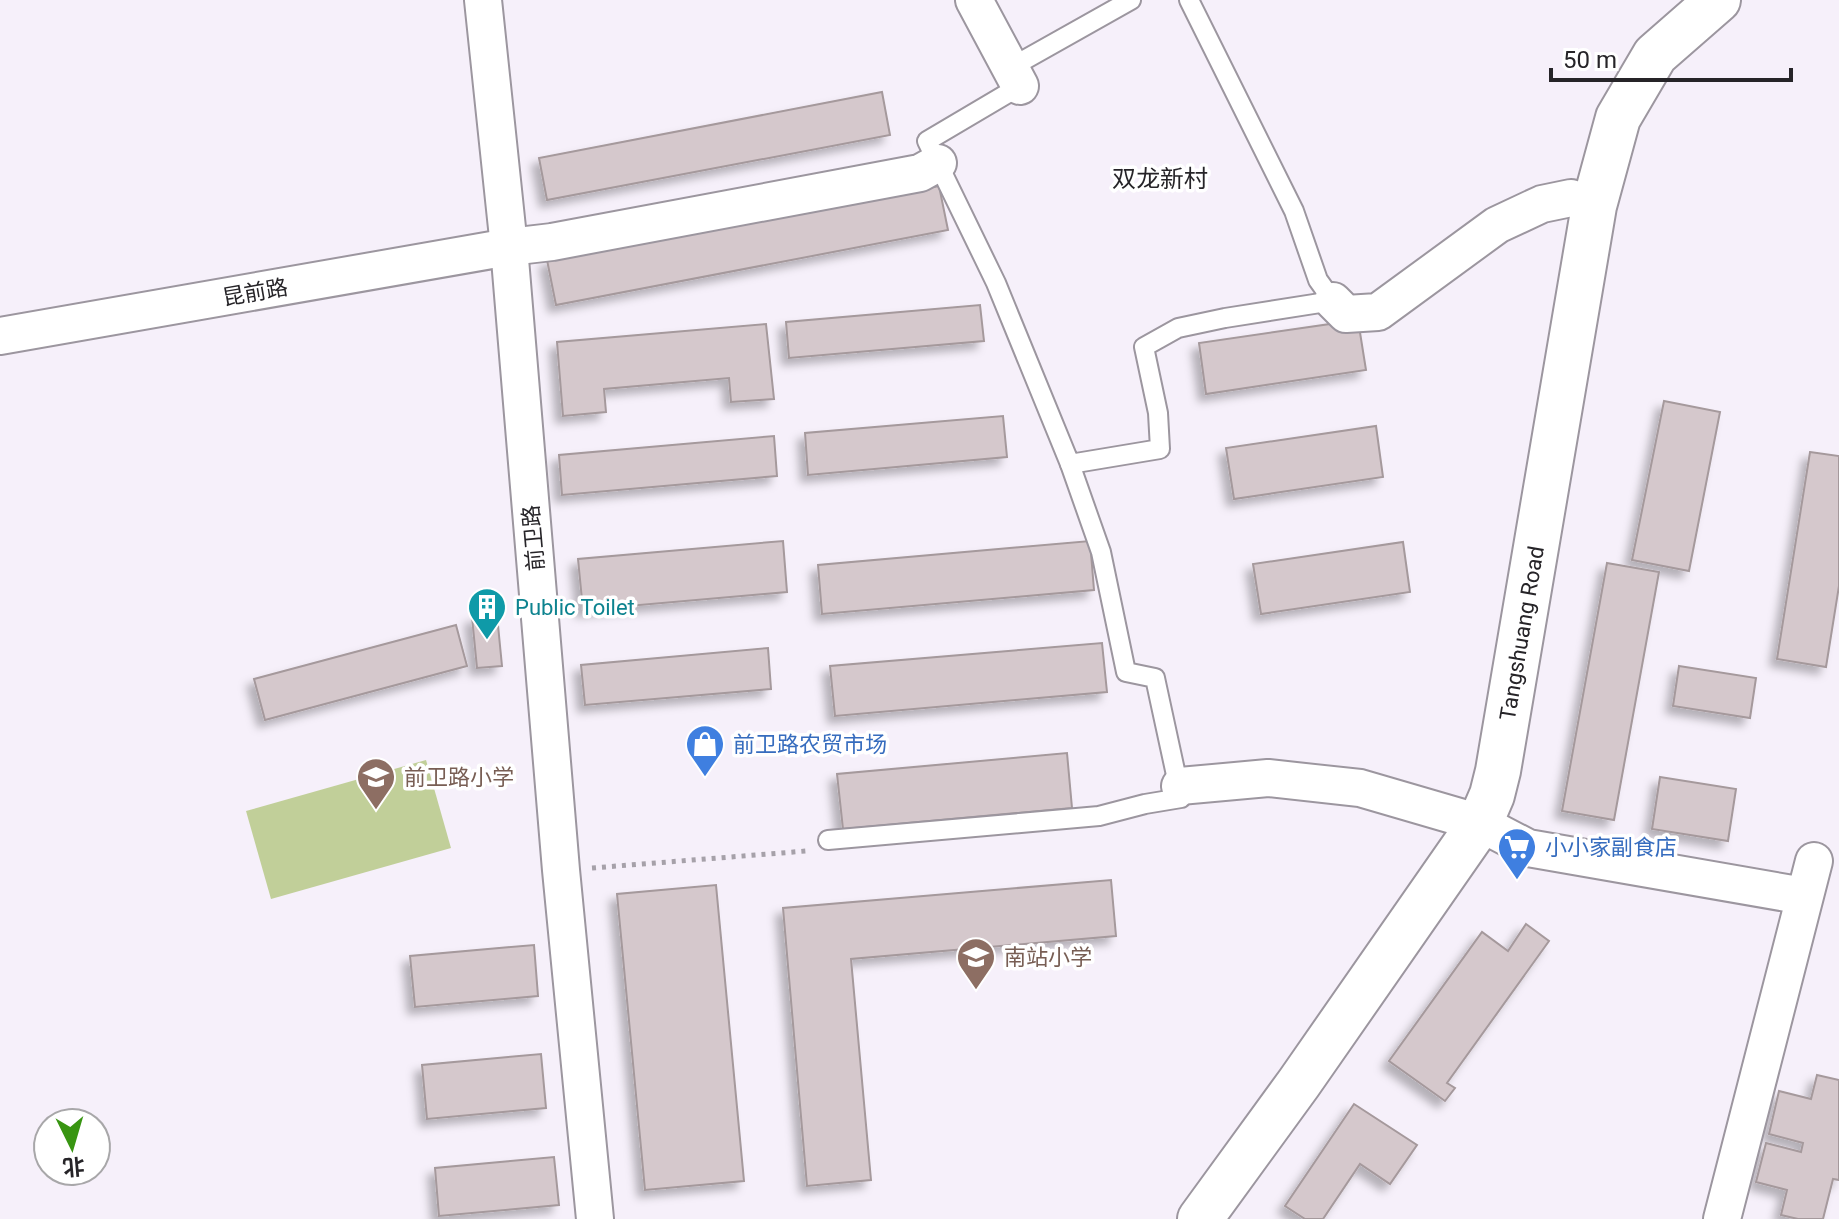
<svg xmlns="http://www.w3.org/2000/svg" width="1839" height="1219" font-family="Roboto,'Noto Sans SC',sans-serif">
  <style>
    .green { fill: #c1cf99 }
    .building { fill: #d5c8cc; stroke: #a5999c; stroke-width: 2; filter: url(#shadow) }
    .lines { fill: none; stroke-linecap: round; stroke-linejoin: round }
    .service-casing { stroke: #9c969f; stroke-width: 22 }
    .minor-casing { stroke: #9c969f; stroke-width: 40 }
    .tertiary-casing { stroke: #9c969f; stroke-width: 48 }
    .path { stroke: #a6a1a9; stroke-width: 5; stroke-dasharray: 4 6; stroke-linecap: butt }
    .service { stroke: #fff; stroke-width: 18 }
    .minor { stroke: #fff; stroke-width: 36 }
    .tertiary { stroke: #fff; stroke-width: 44 }
    .labels { text-anchor: middle; stroke-width: 7; stroke-linejoin: round; paint-order: stroke }
    .street-label { font-size: 22px; fill: #262428; stroke: #fff }
    .culture-label { font-size: 22px; fill: #0d838f; stroke: #fff; text-anchor: start }
    .shop-label { font-size: 22px; fill: #366cbe; stroke: #fff; text-anchor: start }
    .education-label { font-size: 22px; fill: #785e54; stroke: #fff; text-anchor: start }
    .neighbourhood-label { font-size: 24px; fill: #262428; stroke: #fff }
  </style>
  <defs>
    <filter id="shadow"><feDropShadow dx="-7" dy="7" stdDeviation="4" flood-color="#0004"/></filter>
  </defs>
  <rect width="100%" height="100%" fill="#f6f0fa"/>
  <polygon class="green" points="426,760 451,848 271,899 246,811"/>
  <g class="building">
    <polygon points="882,92 890,135 547,200 539,158"/>
    <polygon points="939,186 948,230 556,305 547,260"/>
    <polygon points="980,305 984,341 789,358 786,322"/>
    <polygon points="1358,320 1366,370 1206,394 1199,343"/>
    <polygon points="766,324 774,399 731,402 729,378 604,389 606,412 563,416 557,342"/>
    <polygon points="1664,401 1720,412 1689,571 1632,560"/>
    <polygon points="1003,416 1007,457 808,475 805,433"/>
    <polygon points="1376,426 1383,477 1234,499 1226,448"/>
    <polygon points="774,436 777,476 562,495 559,455"/>
    <polygon points="1810,452 1839,456 1839,586 1826,667 1777,659"/>
    <polygon points="783,541 787,592 583,610 578,559"/>
    <polygon points="1090,541 1094,590 822,614 818,565"/>
    <polygon points="1403,542 1410,592 1261,614 1253,564"/>
    <polygon points="1607,563 1659,572 1614,820 1562,811"/>
    <polygon points="497,615 502,666 477,668 472,617"/>
    <polygon points="456,625 467,666 265,720 254,679"/>
    <polygon points="1102,643 1107,692 835,716 830,666"/>
    <polygon points="768,648 771,689 585,705 581,665"/>
    <polygon points="1679,666 1756,678 1750,718 1673,706"/>
    <polygon points="1067,753 1072,808 843,829 837,774"/>
    <polygon points="1660,777 1736,789 1728,841 1652,829"/>
    <polygon points="1111,880 1116,936 851,959 871,1180 807,1186 783,908"/>
    <polygon points="716,885 744,1181 645,1190 617,894"/>
    <polygon points="1526,924 1549,941 1447,1083 1455,1088 1445,1101 1389,1061 1482,932 1508,951"/>
    <polygon points="534,945 538,996 415,1007 410,956"/>
    <polygon points="541,1054 546,1108 427,1119 422,1065"/>
    <polygon points="1817,1075 1839,1080 1839,1180 1833,1179 1823,1219 1798,1219 1781,1215 1787,1190 1756,1182 1766,1143 1801,1152 1803,1143 1769,1134 1779,1091 1811,1099"/>
    <polygon points="1354,1104 1417,1145 1390,1184 1360,1164 1323,1219 1305,1219 1285,1206"/>
    <polygon points="554,1157 559,1205 439,1216 435,1168"/>
  </g>
  <g class="lines">
    <defs>
      <g id="service">
        <polyline points="1010,68 1131,0"/>
        <polyline points="1020,86 927,141 996,283 1070,464 1160,449 1158,413 1144,347 1178,328 1225,318 1333,301 1318,280 1294,211 1189,0"/>
        <polyline points="828,840 1099,816 1145,804 1181,798 1155,678 1126,672 1101,552 1070,464"/>
      </g>
      <g id="minor">
        <polyline points="483,0 509,247 561,870 595,1219"/>
        <polyline points="974,0 1020,86"/>
        <polyline points="1333,301 1346,314 1378,312 1497,225 1542,204 1571,198 1594,206"/>
        <polyline points="0,336 509,247 552,242 920,173 938,163"/>
        <polyline points="1180,786 1268,778 1360,788 1480,823 1528,848 1804,896"/>
        <polyline points="1722,1219 1814,861"/>
      </g>
      <g id="tertiary">
        <path id="s1" d="M 1200,1219 L 1299,1083 L 1480,823 L 1492,795 L 1498,771 L 1594,206 L 1618,118 L 1655,55 L 1718,0"/>
      </g>
    </defs>
    <use href="#service" class="service-casing"/>
    <use href="#minor" class="minor-casing"/>
    <use href="#tertiary" class="tertiary-casing"/>
    <polyline class="path" points="592,868 806,851"/>
    <use href="#service" class="service"/>
    <use href="#minor" class="minor"/>
    <use href="#tertiary" class="tertiary"/>
  </g>
  <defs>
    <symbol id="building-pin" viewBox="-11 -11 22 30"><path d="M0 17L-7.5 6A9.5 9.5 0 1 1 7.5 6Z" fill="#0f9aa8" stroke="#fff"/><path d="M-4-6H4V6H1V3H-1V6H-4ZM-2.5-4.3h1.7v1.8h-1.7ZM.8-4.3h1.7v1.8H.8ZM-2.5-1h1.7V.8h-1.7ZM.8-1h1.7V.8H.8Z" fill="#fff"/></symbol>
    <symbol id="shop-pin" viewBox="-11 -11 22 30"><path d="M0 17L-7.5 6A9.5 9.5 0 1 1 7.5 6Z" fill="#3f7fe0" stroke="#fff"/><path d="M-5-2.5h2.3a2.7 3.5 0 0 1 5.4 0H5L5.5 6h-11ZM-1.5-2.5h3a1.5 2.3 0 0 0-3 0Z" fill="#fff"/></symbol>
    <symbol id="school-pin" viewBox="-11 -11 22 30"><path d="M0 17L-7.5 6A9.5 9.5 0 1 1 7.5 6Z" fill="#8d6e63" stroke="#fff"/><path d="M0-5L7-2L0 1L-7-2ZM-4 1L0 2.5L4 1V4Q0 6-4 4Z" fill="#fff"/></symbol>
    <symbol id="supermarket-pin" viewBox="-11 -11 22 30"><path d="M0 17L-7.5 6A9.5 9.5 0 1 1 7.5 6Z" fill="#3f7fe0" stroke="#fff"/><path d="M-6-5.5h2.5l.6 2H6L4.5 2H-2.5L-4.4-4H-6ZM-1.5 3.2a1.3 1.3 0 1 0 .1 0ZM3 3.2a1.3 1.3 0 1 0 .1 0Z" fill="#fff"/></symbol>
  </defs>
  <g fill-rule="evenodd">
    <use href="#building-pin" x="465" y="585" width="44" height="60"/>
    <use href="#shop-pin" x="683" y="722" width="44" height="60"/>
    <use href="#school-pin" x="354" y="755" width="44" height="60"/>
    <use href="#supermarket-pin" x="1495" y="825" width="44" height="60"/>
    <use href="#school-pin" x="954" y="935" width="44" height="60"/>
  </g>
  <g class="labels">
    <g class="street-label">
      <text transform="translate(255 292) rotate(-10)" y="8">昆前路</text>
      <text transform="translate(533 538) rotate(-95)" y="8">前卫路</text>
      <text dy="8" stroke="none"><textPath href="#s1" startOffset="680">Tangshuang Road</textPath></text>
    </g>
    <g class="culture-label">
      <text x="515" y="615">Public Toilet</text>
    </g>
    <g class="shop-label">
      <text x="733" y="752">前卫路农贸市场</text>
      <text x="1545" y="855">小小家副食店</text>
    </g>
    <g class="education-label">
      <text x="404" y="785">前卫路小学</text>
      <text x="1004" y="965">南站小学</text>
    </g>
    <g class="neighbourhood-label">
      <text x="1160" y="187">双龙新村</text>
    </g>
  </g>
  <g transform="translate(72 1147) rotate(175)"><circle r="38" fill="#ffffff" stroke="#a8a7a9" stroke-width="2"/>
  <path d="M0-6L14 30L0 20L-14 30Z" fill="#389512"/>
  <text y="-12" font-size="22" font-weight="bold" text-anchor="middle" fill="#262428">北</text>
  </g>
  <path d="M1551 68v12h240v-12" fill="none" stroke="#262428" stroke-width="4"/>
  <text x="1563" y="68" font-size="24" fill="#262428" stroke="#ffffff" stroke-width="6" paint-order="stroke">50 m</text>
</svg>
